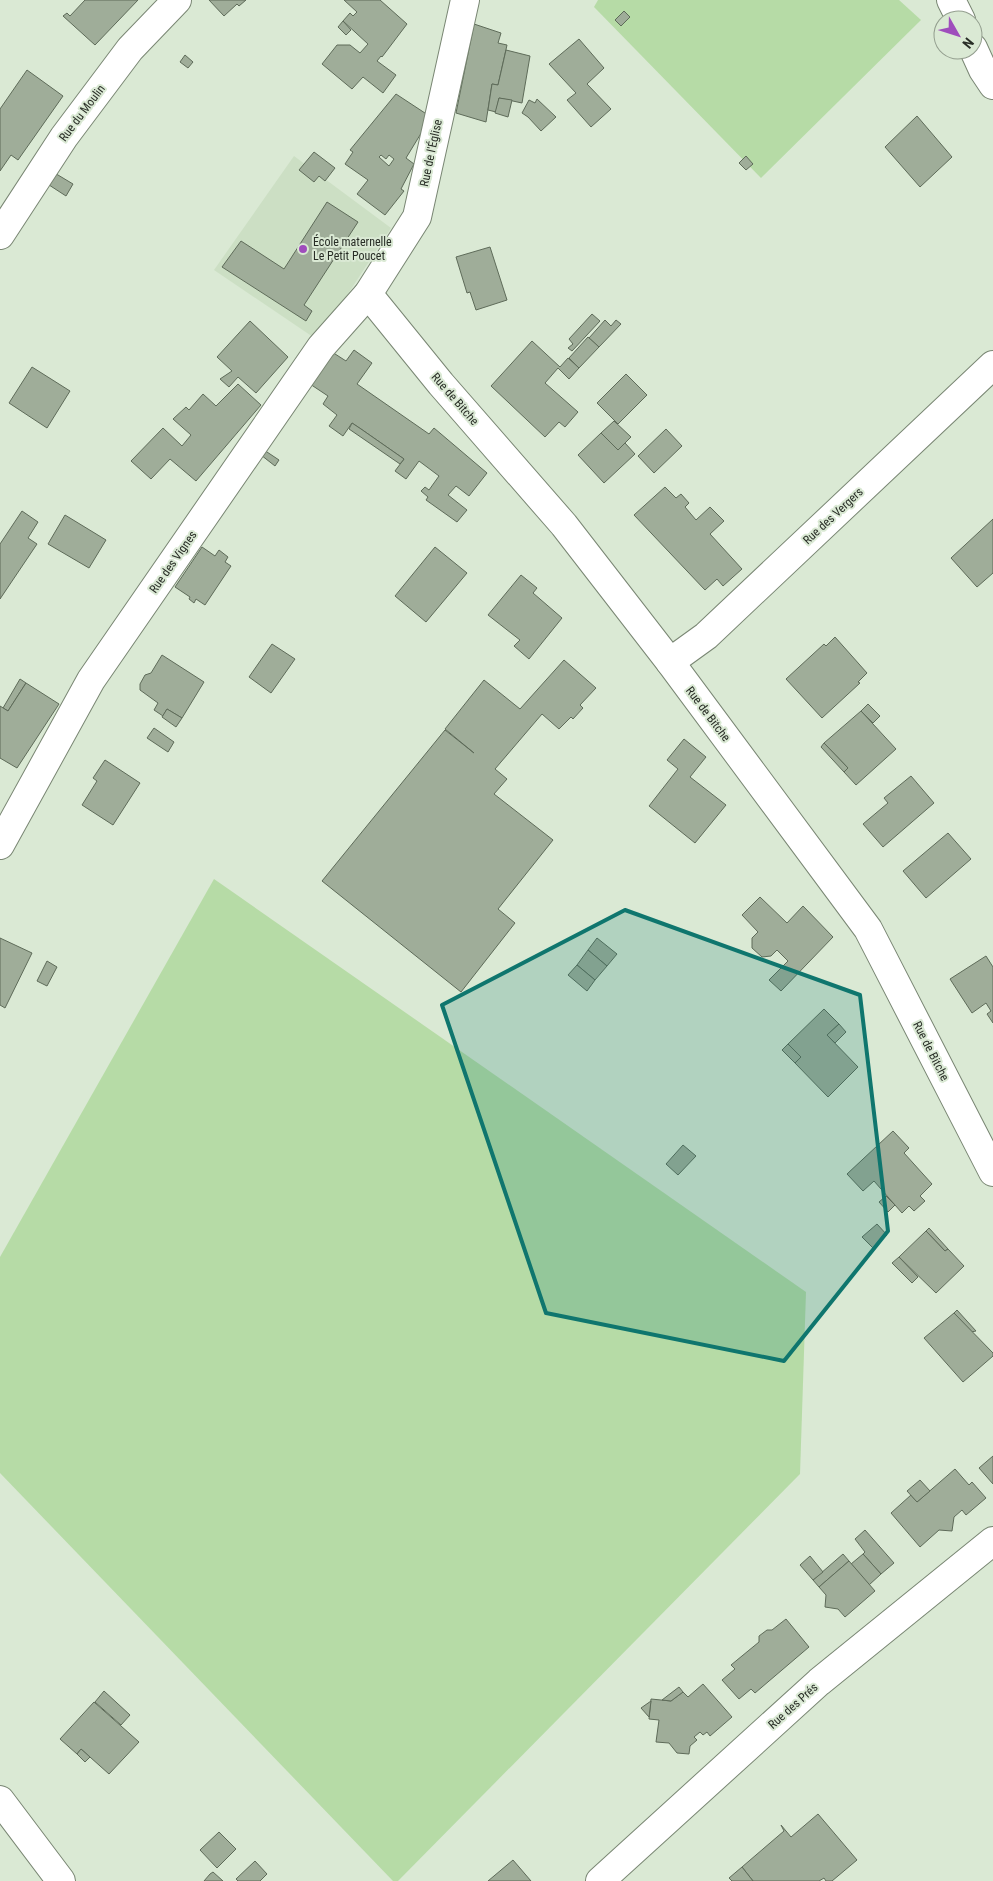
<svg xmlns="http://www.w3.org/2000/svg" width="993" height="1881" font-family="'Roboto Condensed',sans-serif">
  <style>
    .built { fill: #ccdfc4 }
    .green { fill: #b6dba6 }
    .building { fill: #9fad99; stroke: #5e6b59; fill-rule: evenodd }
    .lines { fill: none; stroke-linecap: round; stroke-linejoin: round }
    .minor-casing { stroke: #798673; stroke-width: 30 }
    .minor { stroke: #fff; stroke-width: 28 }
    .marked { fill: #0f766e; fill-opacity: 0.2; stroke: #0f766e; stroke-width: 4; stroke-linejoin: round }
    .poi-dot { fill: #9f4dbc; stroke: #dae9d4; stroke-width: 2 }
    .labels { text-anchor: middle; stroke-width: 4; stroke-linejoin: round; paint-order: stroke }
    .street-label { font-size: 12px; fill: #282d26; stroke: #dae9d4 }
    .poi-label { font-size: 12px; fill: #282d26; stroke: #dae9d4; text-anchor: start }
  </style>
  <rect width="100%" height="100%" fill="#dae9d4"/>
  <polygon class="built" points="294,156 391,228 342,303 313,337 214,270"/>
  <g class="green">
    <polygon points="598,0 899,0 921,20 761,178 594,7"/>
    <polygon points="214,879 806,1292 800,1474 398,1881 393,1881 0,1473 0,1257"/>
  </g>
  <g class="building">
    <polygon points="85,0 138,0 95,45 63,16 67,13 70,16"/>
    <polygon points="209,0 246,0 239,6 237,4 224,16"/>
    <polygon points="344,0 380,0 407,24 382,57 381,56 377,61 396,75 383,93 363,77 352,89 322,64 337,45 350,45 360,53 368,44 343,21 350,13 353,16 357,12"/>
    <polygon points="624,11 630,17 621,26 615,20"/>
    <polygon points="343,21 351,30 346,35 338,27"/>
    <polygon points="474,24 501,33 498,43 507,45 498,85 492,84 486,122 456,113"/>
    <polygon points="579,39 604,68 587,84 611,109 591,127 567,100 576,93 549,64"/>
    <polygon points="506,50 530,56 522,103 499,98 496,112 488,110 492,84 498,85"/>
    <polygon points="185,55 193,62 188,68 180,62"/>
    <polygon points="27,70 63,96 18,160 11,155 0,171 0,109"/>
    <path d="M 396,94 L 431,117 L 406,158 L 414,164 L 401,189 L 404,191 L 385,215 L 357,194 L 368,180 L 345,164 L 353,152 L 350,150 ZM 381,155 L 386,159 L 389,155 L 394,159 L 389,166 L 379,157 Z"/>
    <polygon points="499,98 512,100 508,117 495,113"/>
    <polygon points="537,99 556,117 541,131 528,117 522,113 529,100 535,103"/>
    <polygon points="917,116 952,157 920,187 885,147"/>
    <polygon points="314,152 335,168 325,181 319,176 314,182 299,170"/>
    <polygon points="746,156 753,164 746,170 739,163"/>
    <polygon points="53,172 73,184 66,196 46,183"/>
    <polygon points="327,202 358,222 304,305 312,311 306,321 222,267 241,241 284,269"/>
    <polygon points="490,247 507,300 476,310 470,292 467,293 456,257"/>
    <polygon points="592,314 600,321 572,351 568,348 573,344 569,339"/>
    <polygon points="605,320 611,326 616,320 621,324 599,347 589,338"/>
    <polygon points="250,321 288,357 256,393 238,377 229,387 220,379 232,371 217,357"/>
    <polygon points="588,337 599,347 579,368 569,358"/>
    <polygon points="532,341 560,367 568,358 579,368 569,379 558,368 545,383 578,412 565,427 559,422 545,437 491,386"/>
    <polygon points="354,350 372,363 357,384 429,434 434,428 487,473 469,496 456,486 448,495 467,510 457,522 426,500 428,497 421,491 425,487 429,490 439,476 419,461 406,479 395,471 404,459 361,429 352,423 343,436 329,426 337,415 323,404 328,396 310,384 332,352 346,361"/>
    <polygon points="32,367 70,391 47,428 9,403"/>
    <polygon points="626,374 647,395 618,424 597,403"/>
    <polygon points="238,384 261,405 196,481 170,459 151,479 131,461 163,428 182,446 191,435 173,419 186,407 189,410 203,394 216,406"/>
    <polygon points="614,421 631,437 618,450 601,433"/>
    <polygon points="352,423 361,429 404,459 400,464 349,429"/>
    <polygon points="666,429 682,446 654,473 638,456"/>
    <polygon points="601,433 618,450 625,443 635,454 604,483 578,455"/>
    <polygon points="264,450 279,460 275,466 261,455"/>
    <polygon points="665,487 676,498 681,494 689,503 685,507 696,520 710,507 724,521 710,534 742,569 723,586 717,579 705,590 634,515"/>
    <polygon points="22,511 38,522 28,538 37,544 0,599 0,544"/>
    <polygon points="65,515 106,540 89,568 48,544"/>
    <polygon points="993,519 993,573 977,587 951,558"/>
    <polygon points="202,547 215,556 219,550 228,557 225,562 231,566 205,605 196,599 194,603 189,599 190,597 175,587"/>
    <polygon points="435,547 467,573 426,622 395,596"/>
    <polygon points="521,575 537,588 533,593 562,618 529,659 514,646 520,640 488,615"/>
    <polygon points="835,637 867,673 858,682 860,683 822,718 786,679 824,644 826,646"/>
    <polygon points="272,644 295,659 271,693 249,677"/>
    <polygon points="162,655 204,682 182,718 167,709 163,716 154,710 158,703 140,690 140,684 145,675 151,673"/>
    <polygon points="564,660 596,688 580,705 583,708 573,719 571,717 559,729 542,714 495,769 507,779 494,794 553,840 498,909 515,923 461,992 322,881 445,730 474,753 445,729 484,680 520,709"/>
    <polygon points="20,679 26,683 8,711 3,708"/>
    <polygon points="26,683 59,704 17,768 0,758 0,706 8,711"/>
    <polygon points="868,704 880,716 873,723 861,711"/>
    <polygon points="167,709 182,718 176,727 162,717"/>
    <polygon points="861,711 896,749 856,785 844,772 848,768 824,743"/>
    <polygon points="154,728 174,742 168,752 147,738"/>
    <polygon points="684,739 706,757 690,777 726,805 695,843 649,806 678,769 667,760"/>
    <polygon points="824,743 848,768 844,772 821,747"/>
    <polygon points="105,760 140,783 113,825 82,805 97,781 93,778"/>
    <polygon points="911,776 934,803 883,847 863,824 888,803 884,798"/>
    <polygon points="948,833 971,859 926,898 903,871"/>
    <polygon points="760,897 787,923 803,906 833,937 781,991 769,980 788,961 777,950 771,956 762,957 752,948 752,938 758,932 742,915"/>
    <polygon points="0,938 32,953 5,1008 0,1005"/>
    <polygon points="597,938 617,954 607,966 588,950"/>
    <polygon points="588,950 607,966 595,980 577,965"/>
    <polygon points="986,956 993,967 993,1023 987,1014 991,1011 986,1003 972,1013 950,979"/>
    <polygon points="47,961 57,967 47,986 37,981"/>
    <polygon points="577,965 595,980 587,991 568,975"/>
    <polygon points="824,1009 839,1024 827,1035 858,1067 828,1097 795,1063 801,1057 788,1044"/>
    <polygon points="839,1024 846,1032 835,1043 827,1035"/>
    <polygon points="788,1044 801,1057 795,1063 782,1050"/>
    <polygon points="893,1131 909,1148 904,1153 932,1184 920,1196 925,1201 914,1211 909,1206 902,1213 874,1181 863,1191 847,1174"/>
    <polygon points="683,1145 696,1156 678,1175 666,1164"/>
    <polygon points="886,1196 895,1205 888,1212 879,1202"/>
    <polygon points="877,1224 887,1235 873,1248 862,1237"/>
    <polygon points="929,1228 948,1249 945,1251 926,1231"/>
    <polygon points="926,1231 945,1251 948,1249 964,1266 936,1293 899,1257"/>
    <polygon points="899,1257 918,1277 912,1283 892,1263"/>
    <polygon points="957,1310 976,1331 971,1332 954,1313"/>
    <polygon points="954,1313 993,1353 993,1356 963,1382 924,1338"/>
    <polygon points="993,1456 993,1484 979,1468"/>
    <polygon points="955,1469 969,1485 972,1482 986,1498 966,1515 962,1510 954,1517 952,1531 939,1530 920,1547 891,1513 911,1495 917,1502"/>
    <polygon points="920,1480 930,1491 917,1502 907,1491"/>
    <polygon points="865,1530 894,1563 881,1574 863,1554 865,1552 855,1539"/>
    <polygon points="843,1554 849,1561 819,1587 813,1580"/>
    <polygon points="863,1554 881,1574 869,1585 851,1564"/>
    <polygon points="810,1556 823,1572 813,1580 800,1565"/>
    <polygon points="849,1561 875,1591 845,1617 838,1609 825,1607 826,1595 819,1587"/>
    <polygon points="786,1619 809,1647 755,1693 751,1689 739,1699 722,1680 735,1669 731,1665 759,1642 759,1636 767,1630 772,1630"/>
    <polygon points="703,1684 732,1717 710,1736 707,1732 703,1735 700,1732 694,1737 697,1740 690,1746 689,1754 677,1753 669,1743 656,1742 659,1720 649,1719 651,1699 671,1701 683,1692 688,1697"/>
    <polygon points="679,1687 683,1692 671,1701 662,1700"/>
    <polygon points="104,1691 130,1715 121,1725 95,1702"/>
    <polygon points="651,1701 649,1717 641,1708"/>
    <polygon points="94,1702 139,1742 109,1774 81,1749 77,1754 60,1739"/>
    <polygon points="81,1749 90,1757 85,1762 77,1754"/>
    <polygon points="818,1814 857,1860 832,1881 826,1881 824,1878 819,1881 753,1881 742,1867 784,1831 781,1825 791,1837"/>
    <polygon points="219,1832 236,1849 217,1868 200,1850"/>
    <polygon points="513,1860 531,1881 488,1881"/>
    <polygon points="255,1861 267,1874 260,1881 238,1881 236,1879"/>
    <polygon points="742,1867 753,1881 732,1881 729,1878"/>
    <polygon points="213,1872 223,1881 204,1881 210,1874"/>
  </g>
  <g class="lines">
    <defs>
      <g id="minor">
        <polyline points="951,0 961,20"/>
        <polyline points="973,48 983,70 993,85"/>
        <polyline points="0,235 64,137 130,49 177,0"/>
        <polyline points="368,294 441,384 564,525 670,662 868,929 993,1172"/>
        <polyline points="670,662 706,636 993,365"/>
        <polyline points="0,845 91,680 321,347 368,294 417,217 465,0"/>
        <polyline points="0,1800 61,1881"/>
        <polyline points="600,1881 819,1682 993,1541"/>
      </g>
    </defs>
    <use href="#minor" class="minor-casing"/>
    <use href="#minor" class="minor"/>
  </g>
  <path class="marked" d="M 625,910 L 860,995 L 888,1231 L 784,1361 L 546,1313 L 442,1005 Z"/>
  <circle class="poi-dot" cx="303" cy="249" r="5"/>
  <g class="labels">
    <g class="street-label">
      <text transform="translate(82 113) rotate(-53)" y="4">Rue du Moulin</text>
      <text transform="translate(431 153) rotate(-78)" y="4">Rue de l'Église</text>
      <text transform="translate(455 399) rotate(49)" y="4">Rue de Bitche</text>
      <text transform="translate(833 516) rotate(-43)" y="4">Rue des Vergers</text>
      <text transform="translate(173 562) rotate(-55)" y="4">Rue des Vignes</text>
      <text transform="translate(708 714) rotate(53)" y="4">Rue de Bitche</text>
      <text transform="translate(931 1051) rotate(63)" y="4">Rue de Bitche</text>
      <text transform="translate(793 1706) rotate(-42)" y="4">Rue des Prés</text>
    </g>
    <g class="poi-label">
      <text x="313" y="246">École maternelle<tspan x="313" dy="14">Le Petit Poucet</tspan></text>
    </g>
  </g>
  <g transform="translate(958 35) rotate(129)"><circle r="24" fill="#dae9d4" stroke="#939e8e"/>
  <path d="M0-4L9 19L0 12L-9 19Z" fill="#9f4dbc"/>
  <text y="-8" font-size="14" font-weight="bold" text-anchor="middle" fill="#282d26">N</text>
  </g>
</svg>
